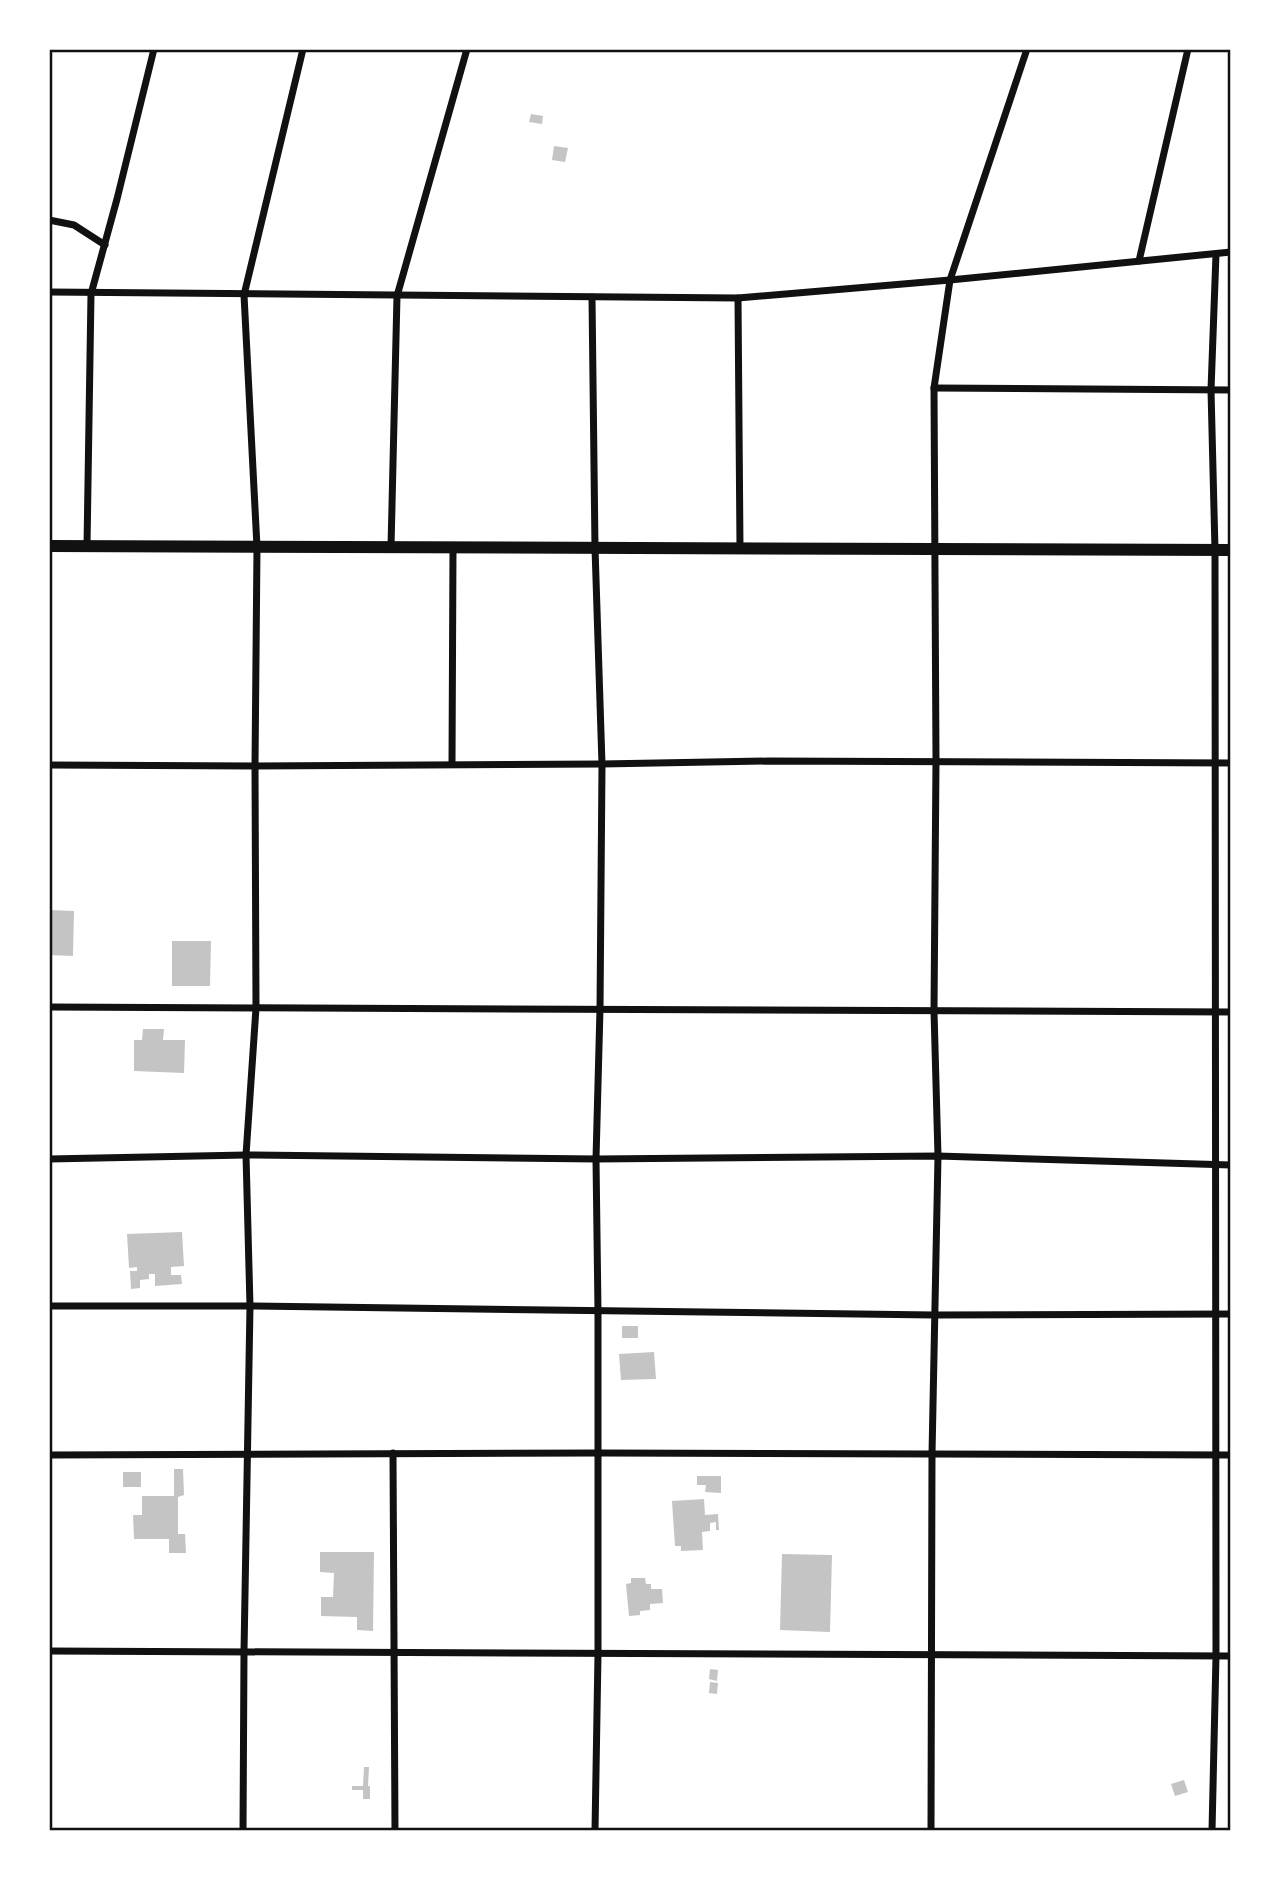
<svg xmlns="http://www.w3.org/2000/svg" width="1280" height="1880" font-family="'Zilla Slab',serif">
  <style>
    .building { fill: #c4c4c4 }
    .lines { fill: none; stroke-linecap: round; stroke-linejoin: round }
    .minor { stroke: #111; stroke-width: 7 }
    .tertiary { stroke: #111; stroke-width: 12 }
    .neatline { fill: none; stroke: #111; stroke-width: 2.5 }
  </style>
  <rect width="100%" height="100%" fill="#fff"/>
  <g class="building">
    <polygon points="531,114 543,116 542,124 529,122"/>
    <polygon points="554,146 568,148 565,162 552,160"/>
    <polygon points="49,910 74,911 73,956 49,955"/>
    <polygon points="172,941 211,941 210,986 172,986"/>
    <polygon points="143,1029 164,1029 163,1040 185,1040 184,1073 134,1071 134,1040 142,1040"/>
    <polygon points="182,1232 184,1266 171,1267 171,1275 181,1275 182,1284 155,1286 155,1274 149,1274 149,1279 140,1280 140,1288 131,1289 130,1271 137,1271 137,1267 129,1268 127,1234"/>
    <rect x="622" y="1326" width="16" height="12"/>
    <polygon points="654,1352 656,1379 621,1380 619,1354"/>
    <polygon points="174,1469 183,1469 184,1495 178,1497 178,1534 185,1534 186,1553 169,1553 169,1539 134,1539 133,1515 142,1515 142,1496 174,1496"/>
    <rect x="123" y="1472" width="18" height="15"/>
    <polygon points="697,1476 721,1476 721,1493 705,1492 706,1485 697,1485"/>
    <polygon points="704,1499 705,1515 718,1514 719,1530 716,1530 716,1522 710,1523 710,1531 702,1532 703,1550 681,1551 681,1546 675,1546 672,1501"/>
    <polygon points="320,1552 374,1552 373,1631 357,1630 357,1617 321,1616 321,1597 333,1597 334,1573 320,1572"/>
    <polygon points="782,1554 832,1555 830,1632 780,1630"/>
    <polygon points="631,1578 645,1578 646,1584 651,1584 651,1589 662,1589 663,1603 650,1604 650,1610 640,1611 640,1615 629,1616 626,1584 631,1583"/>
    <polygon points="710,1669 718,1670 717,1681 709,1679"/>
    <polygon points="710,1682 718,1683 717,1694 709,1693"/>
    <polygon points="364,1767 369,1767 368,1786 370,1786 370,1799 363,1799 363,1790 352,1790 352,1786 363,1786"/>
    <polygon points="1184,1780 1188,1792 1175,1796 1171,1784"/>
  </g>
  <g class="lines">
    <g class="minor">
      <polyline points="49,220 74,225 105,245"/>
      <polyline points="1139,261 1188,49"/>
      <polyline points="49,292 738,298 950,280 1231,252"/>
      <polyline points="592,297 595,548 602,764 600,1009 596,1159 598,1311 598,1654 595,1831"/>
      <polyline points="738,298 740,549"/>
      <polyline points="934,388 1231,390"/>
      <polyline points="87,546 91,294 117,199 154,49"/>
      <polyline points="391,547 397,296 467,49"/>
      <polyline points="452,764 453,547"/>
      <polyline points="49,765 255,766 602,764 769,761 1231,763"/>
      <polyline points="49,1007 1231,1012"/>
      <polyline points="49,1159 246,1155 596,1159 938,1156 1231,1165"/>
      <polyline points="49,1306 250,1306 934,1315 1231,1314"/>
      <polyline points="393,1453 395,1831"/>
      <polyline points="49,1455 599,1453 1231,1455"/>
      <polyline points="49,1651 1231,1656"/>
      <polyline points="243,1831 244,1652 250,1306 246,1155 256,1008 255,766 257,547 244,295 303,49"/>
      <polyline points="931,1831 932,1454 938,1156 934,1011 936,761 934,388 950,280 1027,49"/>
      <polyline points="1212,1831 1216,1656 1215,550 1211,390 1216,254"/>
    </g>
    <polyline class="tertiary" points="49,546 1231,550"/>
  </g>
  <rect width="1280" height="1880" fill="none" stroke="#ffffff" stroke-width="102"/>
  <rect x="51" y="51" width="1178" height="1778" class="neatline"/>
</svg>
